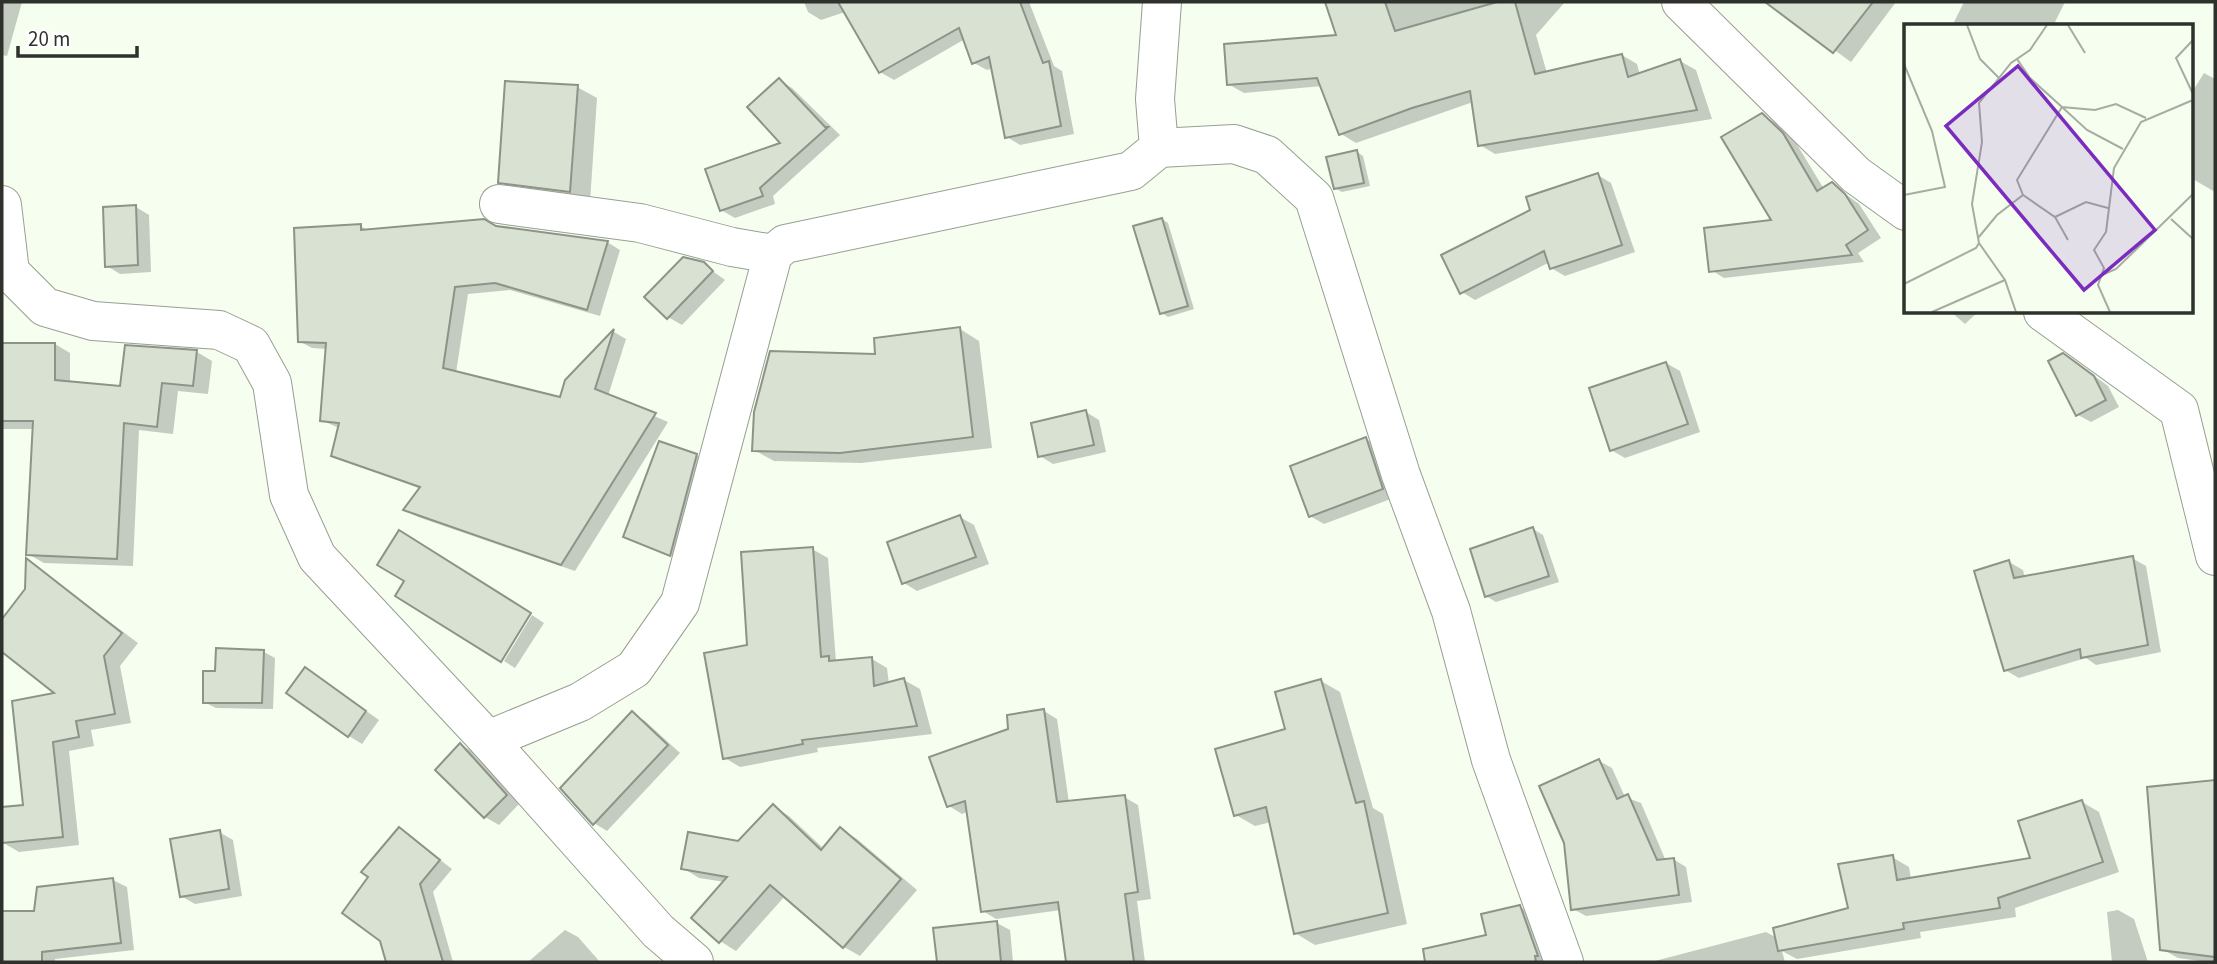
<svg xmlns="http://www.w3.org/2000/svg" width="2217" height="964" font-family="'Source Sans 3',sans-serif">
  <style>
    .shadow { fill: #0003 }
    .building { fill: #d9e1d3; stroke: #8c9387; stroke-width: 2 }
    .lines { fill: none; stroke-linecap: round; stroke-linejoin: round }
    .minor-casing { stroke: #989f92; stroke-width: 40 }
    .minor { stroke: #fff; stroke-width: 38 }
    .inset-road { fill: none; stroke: #a6aca2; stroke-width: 2 }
    .view { fill: #7b2cbf; fill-opacity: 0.15; stroke: #7b2cbf; stroke-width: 3.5 }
    .inset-edge { fill: none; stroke: #2e312c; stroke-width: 3.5 }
  </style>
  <rect width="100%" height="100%" fill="#f6fef0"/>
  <g class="shadow">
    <polygon points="2,2 22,2 7,56 2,55"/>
    <polygon points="804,2 869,2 869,4 821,20 808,12"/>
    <polygon points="881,2 1029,2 1054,66 1062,71 1074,134 1020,145 1007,137 993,68 987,70 974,63 965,39 894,80 880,72 850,19"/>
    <polygon points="1327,2 1565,2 1536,35 1547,73 1622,55 1637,64 1640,75 1680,61 1696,70 1712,119 1495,154 1480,145 1473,102 1356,143 1341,134 1322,86 1244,93 1228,84 1339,37"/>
    <polygon points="1782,2 1896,2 1851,62 1777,9"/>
    <polygon points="1964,2 2065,2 2053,26 1952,26"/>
    <polygon points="2204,73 2215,79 2215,192 2191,178 2191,87 2194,89"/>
    <polygon points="779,80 792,88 840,135 773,196 775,204 735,218 721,210 783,144"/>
    <polygon points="577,87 597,98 590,202 519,193 499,182"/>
    <polygon points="1762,115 1776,123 1796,143 1824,189 1832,184 1859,204 1881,238 1858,253 1864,262 1724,278 1711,270 1773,222"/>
    <polygon points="1357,152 1363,156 1370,186 1342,192 1335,188"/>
    <polygon points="1598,175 1611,183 1635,252 1565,276 1551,268 1550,262 1475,300 1462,292"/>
    <polygon points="136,207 149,215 151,272 120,274 107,266"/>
    <polygon points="1162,219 1168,223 1194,309 1168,317 1162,313"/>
    <polygon points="360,226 370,231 496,227 607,242 620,250 600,316 510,290 468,294 456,373 561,399 566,381 614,332 626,339 608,396 668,422 575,571 418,517 405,510 421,489 333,456 339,428 321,420 327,349 312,348 299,341"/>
    <polygon points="703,264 725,280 682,325 668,317"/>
    <polygon points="1951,312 1978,312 1965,324"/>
    <polygon points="960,329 979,341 992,448 861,463 774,461 754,450 877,356"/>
    <polygon points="2,344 55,344 70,353 70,383 122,388 197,352 212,361 208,394 178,391 173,434 139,430 133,566 44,563 28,554 34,429 2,429"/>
    <polygon points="1666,363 1680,371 1700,432 1625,458 1611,450"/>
    <polygon points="2077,363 2108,386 2119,407 2091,422 2078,415"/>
    <polygon points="1086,412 1099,420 1106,452 1053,464 1040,456"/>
    <polygon points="1366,439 1380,447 1396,497 1324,524 1310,516"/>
    <polygon points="696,455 707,461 680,560 625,536"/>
    <polygon points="960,517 974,525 989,564 917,591 904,583"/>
    <polygon points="1533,529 1543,535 1559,582 1496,602 1486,596"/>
    <polygon points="812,549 828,558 836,662 872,659 887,668 889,684 904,680 920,689 932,734 817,748 818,752 740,767 725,758"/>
    <polygon points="2132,558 2146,566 2161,652 2096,665 2086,658 2019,678 2005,670 2009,562 2023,570 2025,578"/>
    <polygon points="28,561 138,643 120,666 131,723 91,730 94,746 69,751 79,845 19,852 2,842 2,809 25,807 58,694 2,650 2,621 27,590"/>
    <polygon points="532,615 544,623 515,668 504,661"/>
    <polygon points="264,652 275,658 273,709 216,708 204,702 216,673"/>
    <polygon points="318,677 379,720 362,744 349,736"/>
    <polygon points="1321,681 1340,692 1373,808 1383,814 1407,924 1315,945 1295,933 1271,822 1255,826 1236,815"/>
    <polygon points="1044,711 1057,719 1069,803 1124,797 1138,805 1151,899 1137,901 1145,962 1068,962 1061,910 996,919 983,911 969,811 962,814 949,806 1010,730"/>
    <polygon points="632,713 645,721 680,753 607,831 594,823"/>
    <polygon points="461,745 474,752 520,803 499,825 485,817 437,770"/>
    <polygon points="1599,761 1612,768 1625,797 1641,803 1666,861 1673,859 1686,867 1692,902 1586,916 1573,909"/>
    <polygon points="2215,782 2215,962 2208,962 2178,958 2162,949 2149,788"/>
    <polygon points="2082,802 2099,812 2119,872 2015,908 2016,917 1920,932 1921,938 1797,959 1782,951 1785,962 1651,962 1766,932 1777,938 1850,910 1892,857 1909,867 1911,879 2032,859"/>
    <polygon points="773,806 789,816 824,849 840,829 857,839 917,890 860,956 844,947 785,896 736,951 720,941 725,882 699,878 683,868 739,843"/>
    <polygon points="400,829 452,869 433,892 453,962 388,962 382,940"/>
    <polygon points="219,832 233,840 242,896 195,904 181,896"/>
    <polygon points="113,880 127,887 134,950 55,959 55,962 2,962 2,912 36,913"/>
    <polygon points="1520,907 1534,915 1551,962 1480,962 1475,939 1488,936"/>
    <polygon points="2118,910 2134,919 2148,962 2112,962 2107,912"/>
    <polygon points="997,923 1010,930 1013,962 939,962 935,929"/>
    <polygon points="565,930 578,937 600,962 528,962"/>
  </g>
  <g class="building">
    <polygon points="838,2 1020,2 1043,63 1049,61 1061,126 1005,138 989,57 972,64 959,28 879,73"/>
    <polygon points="1325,2 1385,2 1395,31 1497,2 1515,2 1535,74 1622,54 1628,77 1680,59 1697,110 1478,146 1470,91 1412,108 1339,135 1317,78 1227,85 1224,44 1336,35"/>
    <polygon points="1765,2 1873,2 1833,53"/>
    <polygon points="779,78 825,127 828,127 760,188 763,196 720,211 705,169 780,143 747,107"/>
    <polygon points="505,81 578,85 570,192 498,183"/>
    <polygon points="1762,113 1783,133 1817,191 1832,182 1845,194 1868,230 1846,245 1852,255 1709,272 1704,228 1771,220 1721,137"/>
    <polygon points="1357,150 1364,183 1334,189 1326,157"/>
    <polygon points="1598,173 1622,245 1550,269 1544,251 1460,294 1441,255 1530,210 1526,197"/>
    <polygon points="136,205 138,265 105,267 103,207"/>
    <polygon points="1162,218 1188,306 1160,314 1133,226"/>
    <polygon points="484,219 496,226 608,241 587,310 495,283 455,287 443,368 560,397 565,380 614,329 595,389 656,413 561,565 403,510 420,487 331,456 339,423 320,421 326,343 298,342 294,228 361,224 361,230"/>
    <polygon points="683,257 704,262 713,271 667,319 644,297"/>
    <polygon points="960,327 973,437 840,453 752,451 754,412 770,351 875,354 874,338"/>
    <polygon points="2,343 55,343 55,380 120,386 125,345 197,350 193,386 162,383 157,427 124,423 117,559 26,555 33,421 2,421"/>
    <polygon points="2063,353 2094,376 2106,400 2076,416 2048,361"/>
    <polygon points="1666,362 1688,424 1610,451 1589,388"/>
    <polygon points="1086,410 1094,445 1038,457 1031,423"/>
    <polygon points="1366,437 1383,489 1309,517 1290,466"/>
    <polygon points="659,441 697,454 670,556 623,537"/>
    <polygon points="960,515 976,557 902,584 887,542"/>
    <polygon points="1533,527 1549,576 1485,597 1470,549"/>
    <polygon points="399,530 531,613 501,662 395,596 404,581 377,565"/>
    <polygon points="813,547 821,657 829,656 829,661 872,657 874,686 904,678 917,726 802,740 803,744 723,759 704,653 747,645 741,552"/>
    <polygon points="2133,556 2148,645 2081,658 2080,649 2004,671 1974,571 2009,560 2014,578"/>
    <polygon points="26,558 122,633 104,656 115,714 76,721 79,737 53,742 63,837 2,843 2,807 23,805 12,701 54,693 2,652 2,619 25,589"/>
    <polygon points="216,648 264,650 262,703 203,703 203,671 215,671"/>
    <polygon points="305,667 366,711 348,737 286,693"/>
    <polygon points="1321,679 1356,803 1364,801 1388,913 1294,934 1266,807 1234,816 1215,749 1285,729 1275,692"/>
    <polygon points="1044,709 1057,802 1125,795 1138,892 1125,894 1134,962 1066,962 1058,902 981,912 965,801 947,807 929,757 1008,729 1007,715"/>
    <polygon points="632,711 668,745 593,825 560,788"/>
    <polygon points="460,743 507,795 484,818 435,770"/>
    <polygon points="1599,759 1617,799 1628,794 1657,860 1674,858 1679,895 1571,910 1564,843 1539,786"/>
    <polygon points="2215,780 2215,957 2160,950 2147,787"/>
    <polygon points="2082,800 2103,862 1998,898 2000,908 1903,923 1904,929 1778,951 1773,928 1848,908 1838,864 1893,855 1897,880 2030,858 2018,821"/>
    <polygon points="773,804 821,850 840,827 901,879 843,948 770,885 719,943 691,918 727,877 681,869 688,832 738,841"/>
    <polygon points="399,827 440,860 420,884 443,962 386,962 380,941 342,913 368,877 361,872"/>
    <polygon points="220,830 229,889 180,897 170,839"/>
    <polygon points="113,878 121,943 42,952 42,962 2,962 2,911 34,911 37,887"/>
    <polygon points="1520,905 1538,956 1535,956 1536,962 1425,962 1423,949 1486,935 1481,914"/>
    <polygon points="997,921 1001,962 937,962 933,928"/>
  </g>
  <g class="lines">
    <defs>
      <g id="minor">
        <polyline points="1681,2 1856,175 1906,211"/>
        <polyline points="1159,148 1234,144 1267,155 1314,198 1401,475 1451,611 1491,760 1564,962"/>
        <polyline points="499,204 640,223 732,247 773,254"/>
        <polyline points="2,205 10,272 45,307 93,321 219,330 251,345 272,383 289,495 317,557 488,740 658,931 694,962"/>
        <polyline points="2043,312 2179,410 2215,556"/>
        <polyline points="488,740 580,702 634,669 680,603 773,254 785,244 1131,171 1159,148 1155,99 1162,2"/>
      </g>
    </defs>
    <use href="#minor" class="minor-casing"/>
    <use href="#minor" class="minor"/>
  </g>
  <g transform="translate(1904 24)">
    <rect width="289" height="289" fill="#f6fef0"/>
    <path class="inset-road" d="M 63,1 L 76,35 L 95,54M 164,1 L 181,29M 289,16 L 272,34 L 289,70M 113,35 L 126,54 L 158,83 L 191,86 L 212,80 L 242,94M 0,40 L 28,107 L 41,163 L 0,171M 119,171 L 113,156 L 158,83 L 183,106 L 219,125M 151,193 L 164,216M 267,195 L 289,215M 74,214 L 93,191 L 119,171 L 151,193 L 182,178 L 204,184M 75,219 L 101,256 L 112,288M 196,252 L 212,245 L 289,170M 0,260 L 72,224 L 75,219 L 68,180 L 78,118 L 75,79 L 107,39 L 126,26 L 143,1M 28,288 L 101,256M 206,288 L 194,261 L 200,244 L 190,226 L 202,208 L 210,144 L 237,98 L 289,76"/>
    <path class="view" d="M 114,42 L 251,206 L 180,266 L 42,102 Z"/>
    <rect width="289" height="289" class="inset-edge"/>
  </g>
  <rect width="2217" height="964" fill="none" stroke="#2e312c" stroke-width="7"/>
  <path d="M18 46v10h119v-10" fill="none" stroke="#2e312c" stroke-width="3.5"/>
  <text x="28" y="46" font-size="21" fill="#2e312c" stroke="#ffffff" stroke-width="5" paint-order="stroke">20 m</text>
</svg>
